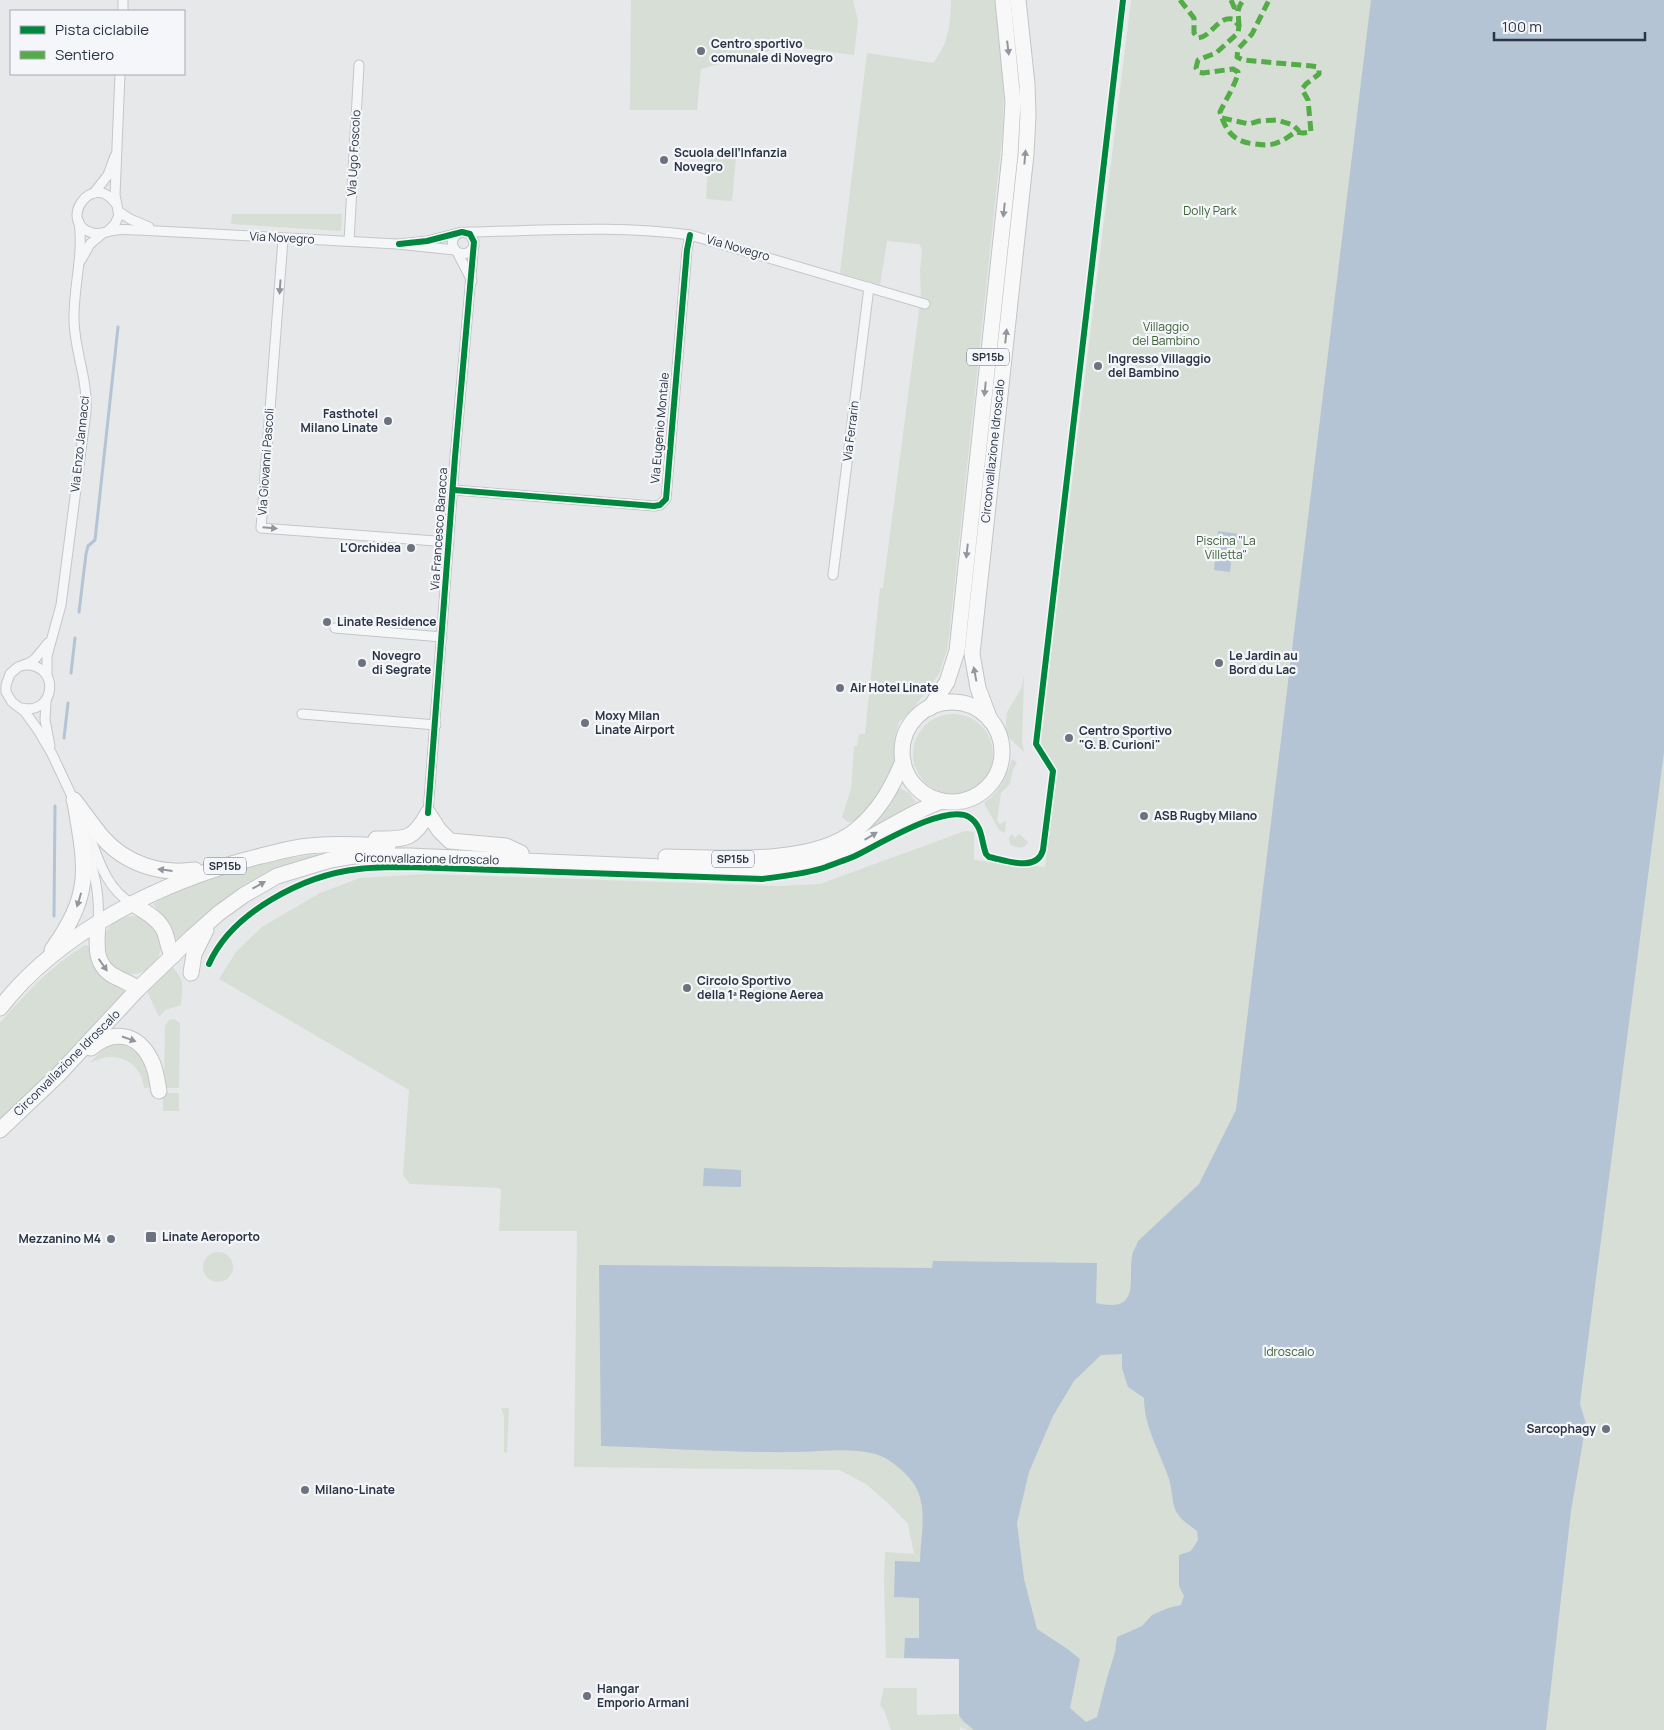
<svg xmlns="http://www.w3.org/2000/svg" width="1664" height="1730" font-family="Manrope,sans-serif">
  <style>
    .green { fill: #d6ded6 }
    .water { fill: #b4c4d5; fill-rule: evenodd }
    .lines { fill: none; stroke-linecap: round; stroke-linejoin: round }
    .stream { stroke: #b4c4d5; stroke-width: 3 }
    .minor-casing { stroke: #c4c6c8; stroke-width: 11 }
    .primary-casing { stroke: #c2c5c8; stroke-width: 17 }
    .minor { stroke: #f5f6f7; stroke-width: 9 }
    .primary { stroke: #f8f8f8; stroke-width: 15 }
    .quiet { stroke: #54ac47; stroke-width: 5; stroke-dasharray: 10 5; stroke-linecap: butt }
    .cycleway-casing { stroke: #f4f6f9; stroke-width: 9 }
    .cycleway { stroke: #00873e; stroke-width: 6 }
    .oneway { fill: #92969e }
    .oneway2 { fill: #90959e }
    .poi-dot { fill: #6c737f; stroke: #f4f6f9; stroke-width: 2 }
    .labels { text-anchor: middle; stroke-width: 4.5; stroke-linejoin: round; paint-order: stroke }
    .shield { fill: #f4f6f9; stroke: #676e7b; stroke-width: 1 }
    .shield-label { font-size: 11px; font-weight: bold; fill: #2b3445 }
    .poi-label { font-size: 12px; font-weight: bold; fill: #2b3445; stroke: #f4f6f9; text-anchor: start }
    .street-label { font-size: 12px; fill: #2b3445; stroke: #f4f6f9 }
    .park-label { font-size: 12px; fill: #3f6138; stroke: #f4f6f9 }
  </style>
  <rect width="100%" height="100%" fill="#e6e8ea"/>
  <g class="green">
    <polygon points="631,0 853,0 858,21 854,55 788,46 701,69 697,110 630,110"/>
    <path d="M 951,0 L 996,0 L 1004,77 L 1003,128 L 949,636 L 947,650 L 939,674 L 912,710 L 899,722 L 894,742 L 894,776 L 858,821 L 848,822 L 842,817 L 851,789 L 854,746 L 857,746 L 859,734 L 865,734 L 880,588 L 883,588 L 921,296 L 920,272 L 922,249 L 919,244 L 887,241 L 880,285 L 840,273 L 867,53 L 933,63 C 948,45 951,23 951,0 Z"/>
    <polygon points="1131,0 1664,0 1664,1730 967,1730 960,1727 960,1730 891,1730 884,1710 880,1705 884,1688 917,1688 917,1715 959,1714 959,1659 886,1658 884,1581 885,1552 914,1554 908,1524 888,1503 866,1484 839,1470 574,1467 577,1231 499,1231 501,1190 499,1188 410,1184 403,1175 409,1090 219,979 236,952 262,927 320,893 360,878 427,874 778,886 820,884 965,831 974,832 974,860 1045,867 1057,769 1040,744"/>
    <polygon points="709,155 736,157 732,201 706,199"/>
    <polygon points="232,214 342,214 341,231 231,224"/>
    <polygon points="1024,675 1022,742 1024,752 1005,734 1007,712 1021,689"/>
    <circle cx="953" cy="754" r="40"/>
    <path d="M 1012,759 L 1017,763 L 1013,769 L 1010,784 L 1001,793 L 997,821 L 1000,824 L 1006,821 L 1005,833 L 999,830 L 984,803 C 999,792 1007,778 1012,759 Z"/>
    <polygon points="899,788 909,793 916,802 871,831 859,833 891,804"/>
    <path d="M 1012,834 L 1015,838 L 1019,834 L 1028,842 C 1025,849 1019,848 1013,846 L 1010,844 L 1009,838 Z"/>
    <path d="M 328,853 C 308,858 288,863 269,872 C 235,887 207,913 180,938 L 174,940 L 166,920 L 153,904 C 201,876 273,858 328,853 Z"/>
    <circle cx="132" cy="945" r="29"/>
    <path d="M 85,945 L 89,946 L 94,965 L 124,989 L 124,993 L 54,1069 L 0,1121 L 0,1023 C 25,994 52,965 85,945 Z"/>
    <path d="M 172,967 C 186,980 182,988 181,1005 L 165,1010 L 159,1017 L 147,991 Z"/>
    <polygon points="174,1019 180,1023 179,1088 164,1088 165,1026 169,1020"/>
    <path d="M 118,1044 C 141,1047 147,1067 151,1088 L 144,1088 C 141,1060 114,1049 90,1063 C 99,1053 105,1046 118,1044 Z"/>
    <rect x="163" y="1093" width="16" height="18"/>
    <circle cx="218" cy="1267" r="15"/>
    <polygon points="501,1408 509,1408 507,1453 504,1452 504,1416"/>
  </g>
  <g class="water">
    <path d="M 1371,0 L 1664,0 L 1664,752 L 1581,1395 L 1580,1404 L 1586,1424 L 1571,1511 L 1546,1730 L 974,1730 L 963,1721 L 959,1715 L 959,1659 L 904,1658 L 905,1638 L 919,1638 L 919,1598 L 894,1597 L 895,1561 L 920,1562 C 920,1537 929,1508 914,1484 C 906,1472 888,1457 875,1454 C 850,1447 821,1452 795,1452 C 731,1453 666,1448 601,1446 L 599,1265 L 932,1268 L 933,1261 L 1097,1263 L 1096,1303 C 1144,1314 1126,1277 1133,1252 C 1134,1249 1137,1245 1138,1241 L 1199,1184 L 1236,1110 ZM 1122,1354 L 1122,1368 L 1128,1387 L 1144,1398 C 1144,1427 1160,1452 1169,1479 C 1172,1489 1172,1501 1175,1509 C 1179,1519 1189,1525 1197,1531 L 1198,1540 L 1191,1551 L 1179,1555 L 1179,1586 L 1184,1596 L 1181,1605 L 1168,1608 L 1152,1615 L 1142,1626 L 1117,1637 L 1115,1652 L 1107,1678 L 1097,1717 L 1086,1722 L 1070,1708 L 1080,1659 L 1066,1648 L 1037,1629 L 1024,1579 L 1017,1523 L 1029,1472 L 1053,1416 L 1074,1381 L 1101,1355 Z"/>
    <polygon points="1218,531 1239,534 1238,543 1233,544 1230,572 1214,570"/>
    <polygon points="704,1168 741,1170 741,1187 703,1186"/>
  </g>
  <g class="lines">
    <g class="stream">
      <polyline points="79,612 86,554 88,546 95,540 118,327"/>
      <polyline points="71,673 75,638"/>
      <polyline points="64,738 68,703"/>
      <polyline points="54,916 55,806"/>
    </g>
    <defs>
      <g id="minor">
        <polyline points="123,11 123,0"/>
        <polyline points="94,193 108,175 115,156"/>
        <path d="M 116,204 C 92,169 56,224 93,233 C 101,235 108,231 116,230 C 123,229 131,230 139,230 L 397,244 L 455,250"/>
        <polyline points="118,211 130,219 149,227"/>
        <polyline points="108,231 115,224 119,215 115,195 120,74"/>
        <path d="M 466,232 C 540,231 616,225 690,235 L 925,304"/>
        <path d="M 459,233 C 441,244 464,265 474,246"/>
        <polyline points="283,239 261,528 449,542"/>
        <polyline points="349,241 359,65"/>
        <polyline points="399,244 427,241 462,232 470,234 474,242 455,457 428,813"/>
        <polyline points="457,252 472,281"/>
        <polyline points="81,260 90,244 103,233"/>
        <polyline points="454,490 654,506 660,505 666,499 687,250 690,235"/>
        <polyline points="833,575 869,287"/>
        <polyline points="335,628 442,637"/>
        <polyline points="48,643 35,659 29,663 18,667 10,674 6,685 6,692 12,702 25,712 38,730 52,754 75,803"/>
        <path d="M 47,675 L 47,656 L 61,605 L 86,412 C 88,379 75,353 74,321 C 73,287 84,255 79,222"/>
        <polyline points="46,701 45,720 50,746"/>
        <path d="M 21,708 C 56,716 61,664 25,665"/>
        <polyline points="302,714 436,725"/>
        <path d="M 84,821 C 96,850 103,888 133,904"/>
        <path d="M 88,849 C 95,878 100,894 98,924"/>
      </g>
      <g id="primary">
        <circle cx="952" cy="752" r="50"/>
        <polyline points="930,708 947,682 957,651 1010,155 1013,102 1003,0"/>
        <polyline points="990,720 978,688 972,654 1026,154 1028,115 1027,84 1018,0"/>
        <path d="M 74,800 C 84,813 93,826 103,838 C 126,864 161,875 195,870"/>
        <path d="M 376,839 C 405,839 413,841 428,813 L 439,830 L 450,841 L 506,846 L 521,853"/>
        <path d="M 666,857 C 720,858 813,866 856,830 C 879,811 892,788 903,761"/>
        <path d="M 133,904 C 145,912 160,919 165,933 C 168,941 168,950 173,956"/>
        <path d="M 98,924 C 96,946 94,968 118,978 C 125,982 133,984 138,989"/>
        <path d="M 52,950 C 93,892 86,869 75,802"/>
        <polyline points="191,973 194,954 206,930"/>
        <path d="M 0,1008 C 60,930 167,879 261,856 C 274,853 288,849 301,847 C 330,843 359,845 388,846"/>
        <path d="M 91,1048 C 113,1029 138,1033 151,1060 C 156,1069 157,1081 159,1091"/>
        <path d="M 0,1130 L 59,1074 L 138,989 L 192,937 L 219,913 L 244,895 L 277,876 L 330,860 L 354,856 L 409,856 L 732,870 C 774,869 817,864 856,845 C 885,831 911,812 942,801"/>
      </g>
    </defs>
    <use href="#minor" class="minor-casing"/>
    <use href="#primary" class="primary-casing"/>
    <use href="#minor" class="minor"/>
    <use href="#primary" class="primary"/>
    <g class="quiet">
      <path d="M 1180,0 L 1194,18 L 1194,33 L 1198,38 C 1213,36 1217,16 1233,19 L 1239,26 L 1238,33 L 1216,53 L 1198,60 L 1196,68 L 1199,72 L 1203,73 L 1233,69 L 1238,72 C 1237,82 1225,101 1220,112 C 1226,132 1234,142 1255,144 C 1263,145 1271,146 1279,142 C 1285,140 1290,135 1296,132 L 1303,133 L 1311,132 L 1308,100 L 1302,89 L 1306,84 L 1319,74 L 1319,70 L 1317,67 L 1312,66 L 1243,60 L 1237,57 L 1238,49 L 1252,34 L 1269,0"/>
      <polyline points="1231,0 1234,7 1238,8 1242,2"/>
      <polyline points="1239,26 1238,11 1240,5"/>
      <polyline points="1222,118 1249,124 1259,121 1277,120 1293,125 1299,131"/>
    </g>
    <defs>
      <g id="cycleway">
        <polyline points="399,244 427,241 462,232 470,234 474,242 455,457 428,813"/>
        <polyline points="454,490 654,506 660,505 666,499 687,250 690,235"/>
        <path d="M 209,964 C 232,912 304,875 359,869 C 375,867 392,867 409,867 L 762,879 C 784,876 806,874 826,867 C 836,863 846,860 855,856 C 878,845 946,803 969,817 C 983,826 981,841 986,854 L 989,857 C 1005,860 1037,873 1043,850 L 1053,771 L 1036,744 L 1123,0"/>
      </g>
    </defs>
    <use href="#cycleway" class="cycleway-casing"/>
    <use href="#cycleway" class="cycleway"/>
  </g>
  <defs><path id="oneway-solid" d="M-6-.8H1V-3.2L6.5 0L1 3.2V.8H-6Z" transform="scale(1.25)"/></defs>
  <g class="oneway">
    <use href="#oneway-solid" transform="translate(1008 48) rotate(83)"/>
    <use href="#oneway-solid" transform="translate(1025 157) rotate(-85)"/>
    <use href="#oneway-solid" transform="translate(1004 210) rotate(96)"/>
    <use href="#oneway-solid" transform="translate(1006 336) rotate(-84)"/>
    <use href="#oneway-solid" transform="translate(985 389) rotate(96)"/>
    <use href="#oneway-solid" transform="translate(967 551) rotate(96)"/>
    <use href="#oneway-solid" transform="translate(975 674) rotate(-101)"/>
    <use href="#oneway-solid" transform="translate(871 836) rotate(-31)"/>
    <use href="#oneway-solid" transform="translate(165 870) rotate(-173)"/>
    <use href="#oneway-solid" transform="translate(259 885) rotate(-29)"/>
    <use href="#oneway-solid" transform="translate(79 900) rotate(107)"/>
    <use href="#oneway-solid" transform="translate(103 965) rotate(55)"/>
    <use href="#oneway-solid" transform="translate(129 1039) rotate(19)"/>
  </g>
  <g class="oneway2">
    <use href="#oneway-solid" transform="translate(280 287) rotate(94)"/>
    <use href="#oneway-solid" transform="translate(270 528) rotate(5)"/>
  </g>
  <g class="poi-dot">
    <circle cx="701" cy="51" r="5"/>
    <circle cx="664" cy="160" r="5"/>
    <circle cx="1098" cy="366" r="5"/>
    <circle cx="388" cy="421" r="5"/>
    <circle cx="411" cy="548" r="5"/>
    <circle cx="327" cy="622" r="5"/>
    <circle cx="362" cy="663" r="5"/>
    <circle cx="1219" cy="663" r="5"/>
    <circle cx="840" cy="688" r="5"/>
    <circle cx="585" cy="723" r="5"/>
    <circle cx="1069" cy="738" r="5"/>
    <circle cx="1144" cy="816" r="5"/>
    <circle cx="687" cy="988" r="5"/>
    <rect x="145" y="1231" width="12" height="12" rx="2.5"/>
    <circle cx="111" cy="1239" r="5"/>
    <circle cx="1606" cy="1429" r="5"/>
    <circle cx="305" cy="1490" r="5"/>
    <circle cx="587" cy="1696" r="5"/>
  </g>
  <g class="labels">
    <g class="shield">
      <rect x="967" y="348.5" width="42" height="17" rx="4"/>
      <rect x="712" y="850.5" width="42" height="17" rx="4"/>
      <rect x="204" y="857.5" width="42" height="17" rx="4"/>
    </g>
    <g class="shield-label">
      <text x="988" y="361">SP15b</text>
      <text x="733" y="863">SP15b</text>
      <text x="225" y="870">SP15b</text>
    </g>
    <g class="poi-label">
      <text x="711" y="48">Centro sportivo<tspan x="711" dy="14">comunale di Novegro</tspan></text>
      <text x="674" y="157">Scuola dell’Infanzia<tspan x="674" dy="14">Novegro</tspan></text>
      <text x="1108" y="363">Ingresso Villaggio<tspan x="1108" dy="14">del Bambino</tspan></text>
      <text x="378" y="418" text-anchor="end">Fasthotel<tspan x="378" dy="14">Milano Linate</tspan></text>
      <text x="401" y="552" text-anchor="end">L'Orchidea</text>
      <text x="337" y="626">Linate Residence</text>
      <text x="372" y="660">Novegro<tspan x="372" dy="14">di Segrate</tspan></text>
      <text x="1229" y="660">Le Jardin au<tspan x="1229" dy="14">Bord du Lac</tspan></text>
      <text x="850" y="692">Air Hotel Linate</text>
      <text x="595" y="720">Moxy Milan<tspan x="595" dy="14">Linate Airport</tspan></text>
      <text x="1079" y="735">Centro Sportivo<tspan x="1079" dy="14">"G. B. Curioni"</tspan></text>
      <text x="1154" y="820">ASB Rugby Milano</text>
      <text x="697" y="985">Circolo Sportivo<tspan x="697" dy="14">della 1ª Regione Aerea</tspan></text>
      <text x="162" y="1241">Linate Aeroporto</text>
      <text x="101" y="1243" text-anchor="end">Mezzanino M4</text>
      <text x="1596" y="1433" text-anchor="end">Sarcophagy</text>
      <text x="315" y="1494">Milano-Linate</text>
      <text x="597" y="1693">Hangar<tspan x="597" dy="14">Emporio Armani</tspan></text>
    </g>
    <g class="street-label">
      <text transform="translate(354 153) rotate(-87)" y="4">Via Ugo Foscolo</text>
      <text transform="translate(282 238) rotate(3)" y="4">Via Novegro</text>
      <text transform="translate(738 248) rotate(16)" y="4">Via Novegro</text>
      <text transform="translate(660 428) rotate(-85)" y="4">Via Eugenio Montale</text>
      <text transform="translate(851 431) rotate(-83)" y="4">Via Ferrarin</text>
      <text transform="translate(80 444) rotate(-84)" y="4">Via Enzo Jannacci</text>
      <text transform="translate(993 451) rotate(-84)" y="4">Circonvallazione Idroscalo</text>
      <text transform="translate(266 462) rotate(-86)" y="4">Via Giovanni Pascoli</text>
      <text transform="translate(439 529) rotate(-86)" y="4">Via Francesco Baracca</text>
      <text transform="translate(427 859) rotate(1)" y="4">Circonvallazione Idroscalo</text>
      <text transform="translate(67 1063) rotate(-45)" y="4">Circonvallazione Idroscalo</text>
    </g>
    <g class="park-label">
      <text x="1210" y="215">Dolly Park</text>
      <text x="1166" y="331">Villaggio<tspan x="1166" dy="14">del Bambino</tspan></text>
      <text x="1226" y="545">Piscina "La<tspan x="1226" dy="14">Villetta"</tspan></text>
      <text x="1289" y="1356">Idroscalo</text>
    </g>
  </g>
  <rect x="10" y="10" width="175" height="65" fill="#f4f6f9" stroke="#a4a8b1"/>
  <rect x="20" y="26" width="25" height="8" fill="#00873e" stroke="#a4a8b1"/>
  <text x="55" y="35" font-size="15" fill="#2b3445">Pista ciclabile</text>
  <rect x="20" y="51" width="25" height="8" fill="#54ac47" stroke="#a4a8b1"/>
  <text x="55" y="60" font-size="15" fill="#2b3445">Sentiero</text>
  <path d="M1494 32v8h151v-8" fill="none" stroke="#2b3445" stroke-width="2.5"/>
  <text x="1502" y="32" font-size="15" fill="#2b3445" stroke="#f4f6f9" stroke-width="4" paint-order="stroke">100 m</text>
</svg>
